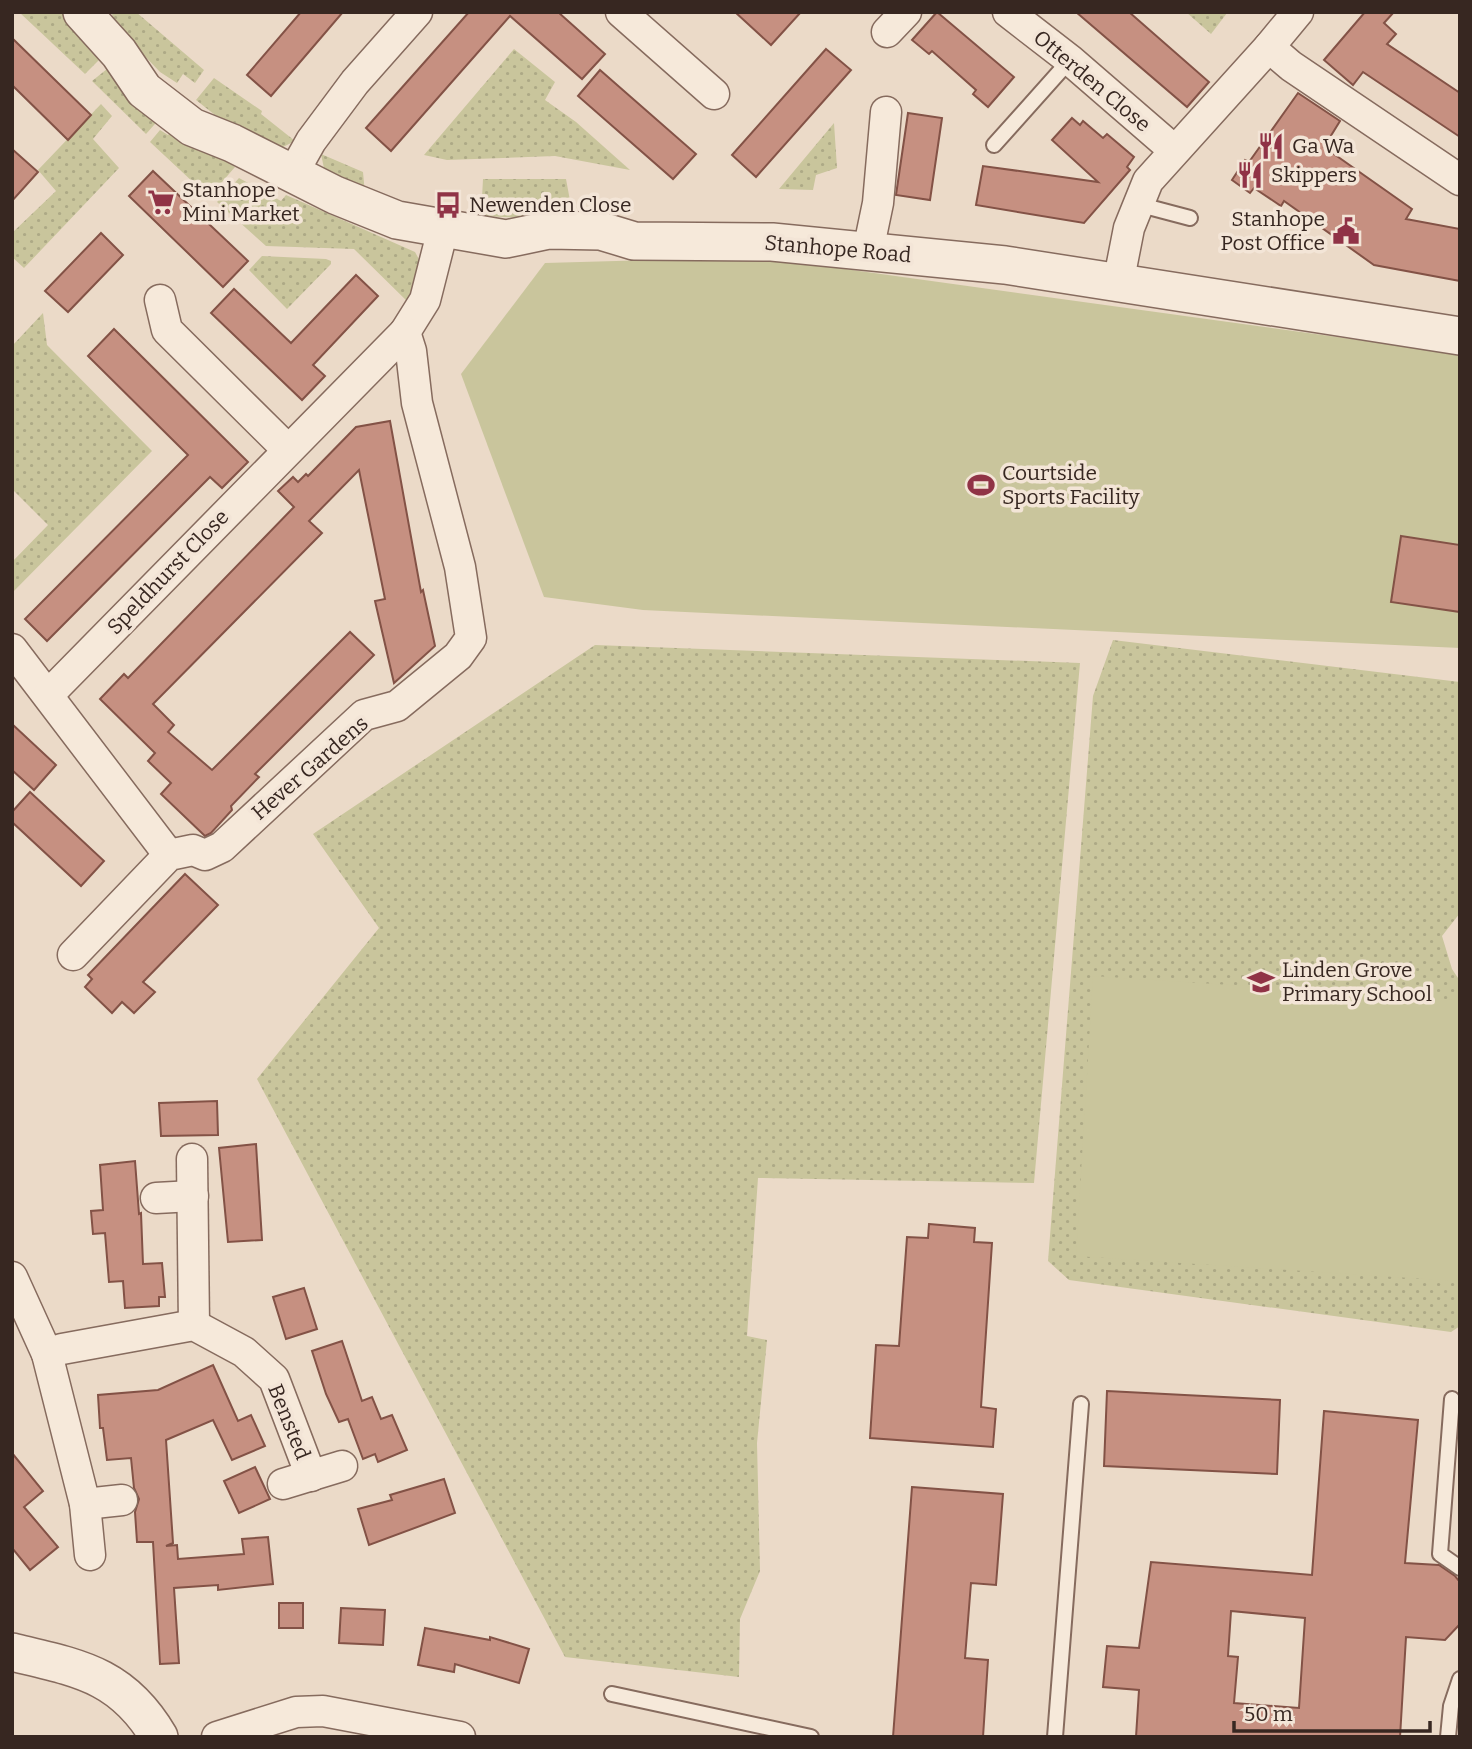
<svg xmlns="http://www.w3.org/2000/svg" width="1472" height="1749" font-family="Bitter,serif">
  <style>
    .grass { fill: url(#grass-dots) }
    .pitch { fill: #c9c59c }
    .building { fill: #c69081; stroke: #835246; stroke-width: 2; fill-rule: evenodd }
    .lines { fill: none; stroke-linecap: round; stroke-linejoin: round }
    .service-casing { stroke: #866b5e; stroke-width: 18 }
    .minor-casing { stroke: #866b5e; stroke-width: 33 }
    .tertiary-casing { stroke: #866b5e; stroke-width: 40 }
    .service { stroke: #f6e9da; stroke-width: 14 }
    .minor { stroke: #f6e9da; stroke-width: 30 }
    .tertiary { stroke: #f6e9da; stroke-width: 37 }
    .labels { text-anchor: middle; stroke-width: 7; stroke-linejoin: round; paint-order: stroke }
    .street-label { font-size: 21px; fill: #372721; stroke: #f3e5d7 }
    .poi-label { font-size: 21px; fill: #372721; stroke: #f3e5d7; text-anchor: start }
  </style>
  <defs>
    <pattern id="grass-dots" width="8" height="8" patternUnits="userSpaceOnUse" patternTransform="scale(1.75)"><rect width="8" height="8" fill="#c9c59c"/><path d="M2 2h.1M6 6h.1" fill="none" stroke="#ada986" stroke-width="1.8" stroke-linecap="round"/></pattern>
  </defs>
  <rect width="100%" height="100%" fill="#ebdac8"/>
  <g class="grass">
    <polygon points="19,12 62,12 101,58 85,74"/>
    <polygon points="112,12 136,12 204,70 195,83 183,74 177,83 160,72 113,23"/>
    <polygon points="1186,12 1227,12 1227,13 1211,34"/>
    <polygon points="514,49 555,82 545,100 576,122 630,170 555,156 447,160 424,155"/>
    <polygon points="107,69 162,116 146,134 92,81"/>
    <polygon points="214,78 262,111 261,114 295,141 277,150 234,130 196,100"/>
    <polygon points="101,104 112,116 93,139 119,168 24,268 12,257 12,233 56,191 38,170"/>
    <polygon points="834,123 837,168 816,175 813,190 779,189"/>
    <polygon points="176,127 235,167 209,197 150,142 160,130 168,135"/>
    <polygon points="321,154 363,172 365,194 325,173"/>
    <polygon points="239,178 281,201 286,195 415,252 421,263 411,305 354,249 266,246 217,202"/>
    <polygon points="483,179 566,179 571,206 564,207 566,220 481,216"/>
    <polygon points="262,256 326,259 331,261 331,264 287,309 249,270"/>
    <polygon points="43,313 47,345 152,451 12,593 12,562 48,525 12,489 12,346"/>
    <polygon points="1113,640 1460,682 1460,913 1442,936 1452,969 1460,981 1460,1326 1451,1332 1069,1280 1048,1261 1093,696"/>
    <polygon points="595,645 1080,663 1034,1183 758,1178 747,1336 767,1340 757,1443 760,1571 740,1619 739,1677 565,1657 257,1079 379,928 313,834"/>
  </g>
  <g class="pitch">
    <polygon points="758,257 1460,354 1460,648 643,610 544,597 461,374 545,263"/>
    <polygon points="1093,976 1460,1000 1460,1230 1456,1281 1076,1256"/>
  </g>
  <g class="building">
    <polygon points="301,12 343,12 271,96 247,75"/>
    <polygon points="469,12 558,12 605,54 582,79 510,16 391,151 366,128"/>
    <polygon points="735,12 801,12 771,45"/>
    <polygon points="937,12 1014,77 988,107 973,94 976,90 932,51 929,54 912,40"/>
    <polygon points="1076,12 1129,12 1209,82 1187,107"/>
    <polygon points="1365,12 1394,12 1384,23 1396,34 1387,44 1460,93 1460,137 1363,72 1353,85 1324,60"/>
    <polygon points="12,38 91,115 68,140 12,85"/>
    <polygon points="826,49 851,70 756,177 732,155"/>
    <polygon points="600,70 696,154 673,179 578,96"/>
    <polygon points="1298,93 1340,121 1324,147 1412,209 1406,219 1460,229 1460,281 1374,265 1284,201 1281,206 1254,188 1250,193 1232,180 1245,160 1249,162"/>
    <polygon points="908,113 942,118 930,200 896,195"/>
    <polygon points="1072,118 1080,125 1083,121 1103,138 1107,134 1134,157 1127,167 1130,170 1084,223 976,205 983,166 1098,182 1052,140"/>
    <polygon points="12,149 38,172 12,201"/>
    <polygon points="153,171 248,261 223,287 129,196"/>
    <polygon points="101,233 123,255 68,312 45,291"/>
    <polygon points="356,275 378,296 313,365 325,376 302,400 211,313 234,289 291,343"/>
    <polygon points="114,329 248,462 222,488 210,477 47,641 25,619 188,455 88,356"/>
    <polygon points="390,421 421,592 423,590 435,646 394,683 375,601 385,599 359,470 309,521 322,533 153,704 174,725 168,732 212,770 350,632 374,655 255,774 259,777 231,806 232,810 211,833 205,836 161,794 171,783 148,761 155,753 100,699 124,674 128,678 294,507 278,491 293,477 298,482 306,474 308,476 356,427"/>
    <polygon points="1401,536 1460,545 1460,612 1391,602"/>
    <polygon points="12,724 56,765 34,790 12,770"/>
    <polygon points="30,792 104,861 81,886 12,822 12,812"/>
    <polygon points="185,874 218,905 143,982 155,992 134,1013 122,1002 112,1013 85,987 92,979 88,975"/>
    <polygon points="217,1101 218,1135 161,1136 159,1103"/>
    <polygon points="256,1144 262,1240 228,1242 219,1148"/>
    <polygon points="135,1161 139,1214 141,1213 143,1264 162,1263 165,1297 159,1297 159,1306 125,1308 123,1281 109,1282 105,1233 93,1234 91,1211 103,1210 100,1165"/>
    <polygon points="929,1224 975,1228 974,1242 992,1243 981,1407 996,1409 993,1447 870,1438 876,1345 899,1346 907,1237 928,1238"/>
    <polygon points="304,1288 317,1329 286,1339 273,1297"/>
    <polygon points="342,1341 362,1401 372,1397 381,1419 392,1415 407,1450 378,1462 375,1454 363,1459 348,1419 339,1422 326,1394 312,1351"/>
    <polygon points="213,1365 238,1421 251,1415 265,1446 232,1460 213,1420 166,1440 173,1543 166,1546 177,1545 178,1559 244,1554 242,1539 268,1537 273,1584 218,1590 218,1585 174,1588 179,1663 160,1664 153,1542 137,1542 135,1512 139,1499 134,1488 131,1458 107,1460 103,1428 100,1428 98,1395 158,1390"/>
    <polygon points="1107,1391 1280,1400 1277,1474 1104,1466"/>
    <path d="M 1324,1411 L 1418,1420 L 1405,1563 L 1439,1565 L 1455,1576 L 1460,1582 L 1460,1624 L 1445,1640 L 1406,1637 L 1400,1737 L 1136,1737 L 1139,1690 L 1103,1687 L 1107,1646 L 1139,1648 L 1151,1562 L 1312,1575 ZM 1231,1611 L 1305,1618 L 1299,1708 L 1234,1703 L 1238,1657 L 1228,1656 Z"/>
    <polygon points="12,1453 43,1491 24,1507 58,1547 30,1570 12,1548"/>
    <polygon points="255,1467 270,1499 239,1513 224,1481"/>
    <polygon points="444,1479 455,1513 369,1545 358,1509 392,1500 390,1495"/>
    <polygon points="912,1487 1003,1494 996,1585 971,1583 965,1658 988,1660 983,1737 893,1737"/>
    <rect x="279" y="1603" width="24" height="25"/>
    <polygon points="341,1608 385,1610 383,1645 339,1643"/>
    <polygon points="425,1628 490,1640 490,1637 529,1649 519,1683 455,1664 454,1672 418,1665"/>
  </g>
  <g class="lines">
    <defs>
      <g id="service">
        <polyline points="994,145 1070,60"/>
        <polyline points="1137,204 1190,218"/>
        <polyline points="1452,1399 1440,1554 1460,1568"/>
        <polyline points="612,1694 811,1737"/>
        <polyline points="1055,1737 1081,1404"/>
        <polyline points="1448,1737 1451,1706 1460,1679"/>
      </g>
      <g id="minor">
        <polyline points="621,12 714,94"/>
        <polyline points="1008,12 1070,60 1174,150"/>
        <polyline points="887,32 906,12"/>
        <polyline points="1269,47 1291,66 1460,180"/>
        <polyline points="292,175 311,141 355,82 417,12"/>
        <polyline points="868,251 878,203 886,112"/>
        <polyline points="1118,284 1129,228 1148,181 1269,47 1298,12"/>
        <polyline points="160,300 167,330 288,450"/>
        <polyline points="12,649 169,855"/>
        <polyline points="49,694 405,332 425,300 443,229"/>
        <polyline points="73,955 169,855 193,850 205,855 222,847 364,715 397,706 458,656 471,638 460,567 417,403 411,351 405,332"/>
        <polyline points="192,1159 194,1325"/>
        <polyline points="156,1198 193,1196"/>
        <polyline points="12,1277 47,1354 85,1504 90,1555"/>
        <polyline points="47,1354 62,1349 194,1325 244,1352 274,1379 311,1476"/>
        <polyline points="283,1484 342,1466"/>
        <polyline points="85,1504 122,1500"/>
        <polyline points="217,1737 296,1712 323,1711 460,1737"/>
      </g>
      <g id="tertiary">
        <polyline points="82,12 119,53 144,90 192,127 232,143 335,195 397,220 506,239 549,230 601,231 634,241 772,242 1005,265 1460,336"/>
        <path d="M 12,1652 C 78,1668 122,1674 159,1737"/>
      </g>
    </defs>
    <use href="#service" class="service-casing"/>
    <use href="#minor" class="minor-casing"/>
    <use href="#tertiary" class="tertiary-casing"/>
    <use href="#service" class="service"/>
    <use href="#minor" class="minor"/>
    <use href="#tertiary" class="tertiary"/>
  </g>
  <defs>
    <symbol id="restaurant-bare" viewBox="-9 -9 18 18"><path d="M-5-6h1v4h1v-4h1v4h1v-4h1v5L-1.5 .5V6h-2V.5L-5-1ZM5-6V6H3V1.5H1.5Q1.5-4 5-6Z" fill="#903346" stroke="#f3e5d7" stroke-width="2.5" paint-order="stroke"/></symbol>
    <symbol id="supermarket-bare" viewBox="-9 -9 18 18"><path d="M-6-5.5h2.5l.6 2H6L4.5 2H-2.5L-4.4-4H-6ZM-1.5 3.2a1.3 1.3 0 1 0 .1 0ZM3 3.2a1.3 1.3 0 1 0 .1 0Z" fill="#903346" stroke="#f3e5d7" stroke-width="2.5" paint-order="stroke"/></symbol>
    <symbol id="bus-bare" viewBox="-9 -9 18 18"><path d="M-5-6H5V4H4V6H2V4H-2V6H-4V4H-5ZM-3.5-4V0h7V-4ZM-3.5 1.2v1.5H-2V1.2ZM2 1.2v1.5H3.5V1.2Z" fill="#903346" stroke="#f3e5d7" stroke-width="2.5" paint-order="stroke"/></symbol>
    <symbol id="civic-bare" viewBox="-9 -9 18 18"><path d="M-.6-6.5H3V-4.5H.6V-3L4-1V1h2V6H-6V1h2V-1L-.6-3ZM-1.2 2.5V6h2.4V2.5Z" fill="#903346" stroke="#f3e5d7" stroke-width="2.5" paint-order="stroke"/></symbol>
    <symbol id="stadium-bare" viewBox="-9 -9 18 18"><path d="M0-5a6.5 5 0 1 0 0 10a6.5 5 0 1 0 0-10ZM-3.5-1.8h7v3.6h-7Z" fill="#903346" stroke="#f3e5d7" stroke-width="2.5" paint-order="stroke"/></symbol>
    <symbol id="school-bare" viewBox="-9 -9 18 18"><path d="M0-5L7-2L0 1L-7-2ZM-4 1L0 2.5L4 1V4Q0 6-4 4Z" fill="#903346" stroke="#f3e5d7" stroke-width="2.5" paint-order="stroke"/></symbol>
  </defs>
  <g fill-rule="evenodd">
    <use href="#restaurant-bare" x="1252" y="127" width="38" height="38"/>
    <use href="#restaurant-bare" x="1231" y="156" width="38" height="38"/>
    <use href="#supermarket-bare" x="142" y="183" width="38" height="38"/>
    <use href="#bus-bare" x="429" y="186" width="38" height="38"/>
    <use href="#civic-bare" x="1327" y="212" width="38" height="38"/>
    <use href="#stadium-bare" x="962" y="466" width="38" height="38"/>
    <use href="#school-bare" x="1242" y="963" width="38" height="38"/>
  </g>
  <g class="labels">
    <g class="street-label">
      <text transform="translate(1092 81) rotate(40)" y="7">Otterden Close</text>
      <text transform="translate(838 249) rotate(5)" y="7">Stanhope Road</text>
      <text transform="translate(168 572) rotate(-46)" y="7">Speldhurst Close</text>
      <text transform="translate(310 768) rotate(-41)" y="7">Hever Gardens</text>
      <text transform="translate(289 1422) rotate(68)" y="7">Bensted</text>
    </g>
    <g class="poi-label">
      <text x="1292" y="153">Ga Wa</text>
      <text x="1271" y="182">Skippers</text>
      <text x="182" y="197">Stanhope<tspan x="182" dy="24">Mini Market</tspan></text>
      <text x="469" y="212">Newenden Close</text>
      <text x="1325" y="226" text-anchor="end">Stanhope<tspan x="1325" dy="24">Post Office</tspan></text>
      <text x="1002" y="480">Courtside<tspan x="1002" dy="24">Sports Facility</tspan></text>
      <text x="1282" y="977">Linden Grove<tspan x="1282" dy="24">Primary School</tspan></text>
    </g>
  </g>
  <rect width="1472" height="1749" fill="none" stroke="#372721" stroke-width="28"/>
  <path d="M1234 1721v10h196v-10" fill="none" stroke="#372721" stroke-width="3.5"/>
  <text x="1244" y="1721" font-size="21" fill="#372721" stroke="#f3e5d7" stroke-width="5" paint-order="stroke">50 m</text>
</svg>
